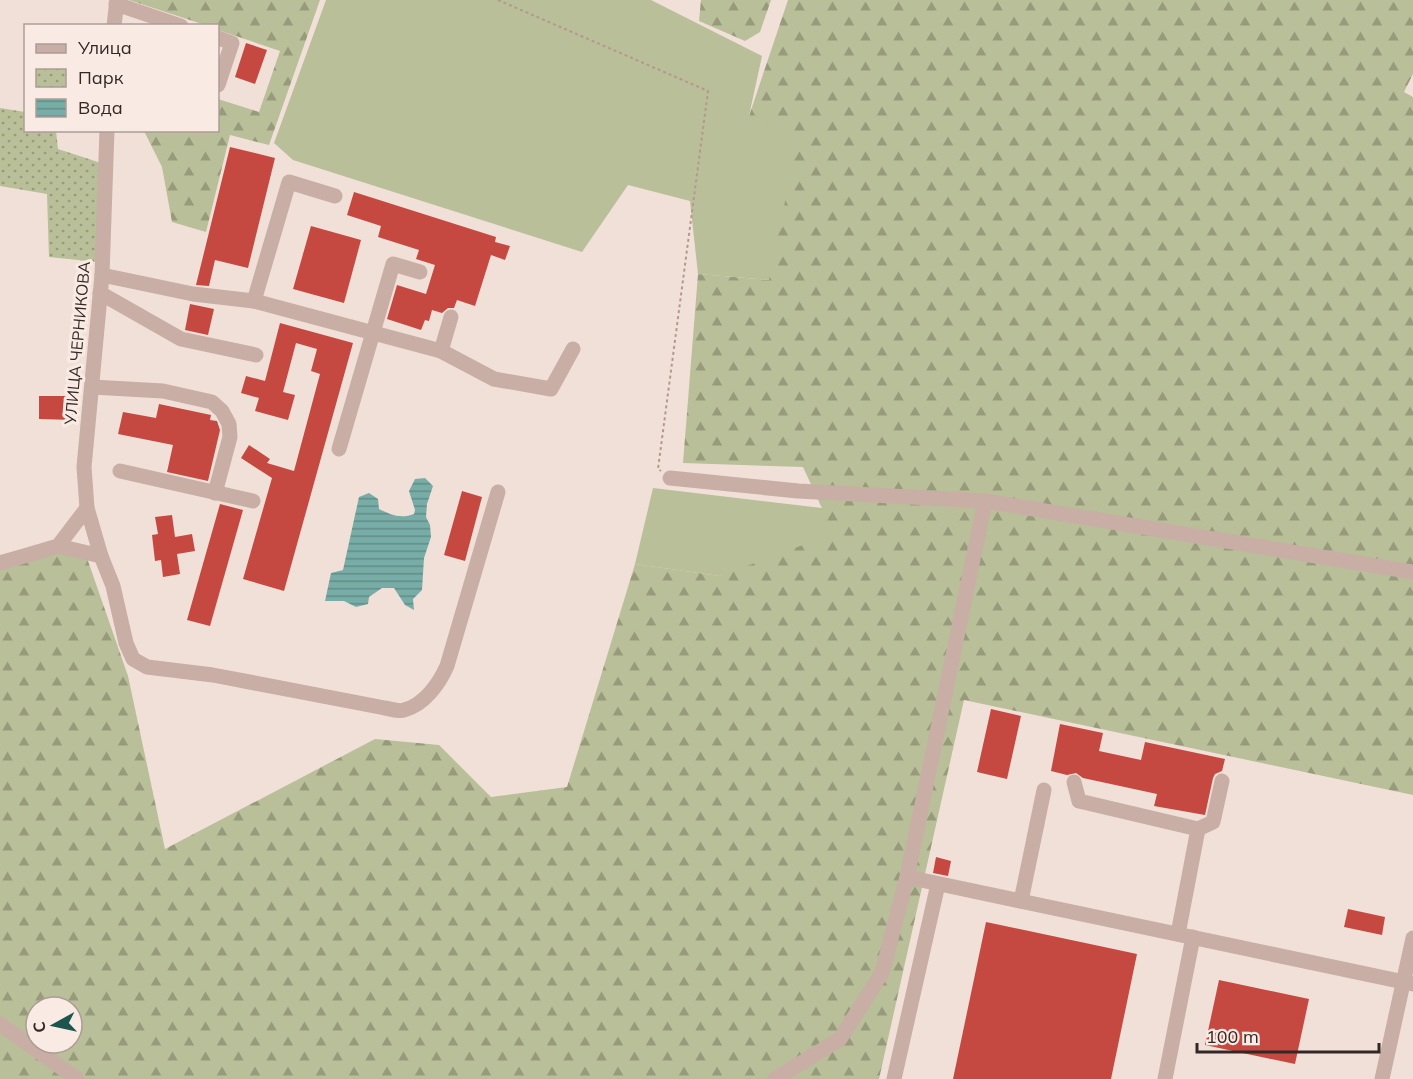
<svg xmlns="http://www.w3.org/2000/svg" width="1413" height="1079" font-family="Mulish,sans-serif">
  <style>
    .forest { fill: url(#forest-firs); fill-rule: evenodd }
    .park { fill: url(#park-dots) }
    .garden { fill: #b9bf98 }
    .water { fill: url(#water-rules) }
    .building { fill: #c54941 }
    .lines { fill: none; stroke-linecap: round; stroke-linejoin: round }
    .path { stroke: #b4988e; stroke-width: 2; stroke-dasharray: 3 3; stroke-linecap: butt }
    .minor { stroke: #c8aea4; stroke-width: 15 }
    .labels { text-anchor: middle; stroke-width: 6; stroke-linejoin: round; paint-order: stroke }
    .street-label { font-size: 16px; fill: #342826; stroke: #f9ebe4 }
  </style>
  <defs>
    <pattern id="forest-firs" width="22" height="20" patternUnits="userSpaceOnUse" patternTransform="scale(1.5)"><rect width="22" height="20" fill="#b9bf98"/><path d="M5 1l3.5 6h-7zM16 11l3.5 6h-7z" fill="#979b7c"/></pattern>
    <pattern id="park-dots" width="8" height="8" patternUnits="userSpaceOnUse" patternTransform="scale(1.5)"><rect width="8" height="8" fill="#b9bf98"/><path d="M2 2h.1M6 6h.1" fill="none" stroke="#979b7c" stroke-width="1.8" stroke-linecap="round"/></pattern>
    <pattern id="water-rules" width="6" height="5" patternUnits="userSpaceOnUse" patternTransform="scale(1.5)"><rect width="6" height="5" fill="#77ada6"/><path d="M0 2.5h6" fill="none" stroke="#628d87"/></pattern>
  </defs>
  <rect width="100%" height="100%" fill="#f1e0d8"/>
  <g class="forest">
    <polygon points="129,0 320,0 269,145 230,135 206,232 172,222 162,167 144,131 218,130 218,99 259,112 280,51 218,30 218,26 205,25"/>
    <polygon points="701,0 771,0 760,32 745,41 699,21"/>
    <path d="M 788,0 L 1413,0 L 1413,74 L 1404,92 L 1413,97 L 1413,795 L 964,700 L 879,1079 L 0,1079 L 0,555 L 28,548 L 87,558 L 128,676 L 165,849 L 375,739 L 439,745 L 491,797 L 567,787 L 635,564 L 720,576 L 822,508 L 803,467 L 683,463 L 698,274 L 769,280 L 749,116 ZM 36,1007 L 72,1007 L 72,1043 L 36,1043 Z"/>
  </g>
  <polygon class="park" points="0,108 25,112 26,130 56,131 58,149 101,163 98,262 49,257 47,194 0,186"/>
  <g class="garden">
    <polygon points="326,0 651,0 762,56 749,116 799,133 769,280 698,274 690,201 628,185 582,252 293,160 274,143"/>
    <polygon points="653,488 822,508 827,536 720,576 635,564"/>
  </g>
  <path class="water" d="M 425,478 L 433,486 L 427,504 L 426,517 L 430,525 L 431,537 L 424,558 L 422,590 L 413,599 L 414,610 L 405,605 L 394,588 L 382,588 L 369,597 L 368,604 L 356,607 L 344,601 L 325,601 L 331,573 L 343,570 L 359,497 L 369,493 L 378,499 L 379,509 C 391,515 401,519 414,514 L 415,510 L 409,491 L 415,479 Z"/>
  <g class="building">
    <polygon points="246,43 267,50 255,84 235,77"/>
    <polygon points="230,147 275,158 248,268 215,260 209,286 196,285"/>
    <polygon points="354,192 496,237 495,242 510,246 505,260 491,255 475,306 457,300 454,308 448,308 442,313 432,310 429,321 425,320 421,330 387,319 397,285 426,294 435,265 416,259 419,250 378,237 381,226 347,215"/>
    <polygon points="311,226 361,240 344,303 293,289"/>
    <polygon points="190,304 214,309 208,335 185,330"/>
    <polygon points="280,323 353,343 284,591 243,579 272,478 241,458 249,445 270,459 267,463 294,471 320,374 311,371 317,349 296,343 283,392 295,395 288,420 255,411 259,398 241,393 246,376 265,381"/>
    <polygon points="39,396 75,396 74,420 39,419"/>
    <polygon points="159,404 211,415 210,420 217,421 220,430 208,481 167,472 173,445 118,434 123,412 156,418"/>
    <polygon points="462,491 482,497 465,561 444,555"/>
    <polygon points="220,504 243,510 210,626 187,620"/>
    <polygon points="172,515 175,537 192,534 195,551 177,554 180,574 163,577 161,560 155,561 152,535 158,534 155,517"/>
    <polygon points="991,709 1021,716 1007,779 977,772"/>
    <polygon points="1060,724 1103,733 1099,751 1141,760 1145,742 1225,759 1222,771 1215,774 1213,778 1205,815 1154,806 1157,794 1083,778 1076,773 1067,775 1051,771"/>
    <polygon points="936,857 951,861 948,876 933,873"/>
    <polygon points="1348,909 1385,917 1382,935 1344,927"/>
    <polygon points="986,922 1137,954 1111,1079 953,1079"/>
    <polygon points="1219,980 1309,999 1295,1064 1205,1045"/>
  </g>
  <g class="lines">
    <polyline class="path" points="498,0 708,91 658,469 661,471"/>
    <g class="minor">
      <polyline points="116,4 181,26"/>
      <polyline points="114,26 117,0"/>
      <polyline points="218,38 232,43 218,85"/>
      <path d="M 107,130 L 102,275 L 84,467 L 87,508 L 101,556 L 113,586 L 126,643 L 133,659 L 147,667 L 213,675 L 385,708 C 391,709 399,712 404,710 C 424,705 439,684 447,666 L 498,492"/>
      <polyline points="102,275 193,294 254,301 441,351 494,379 551,389 573,349"/>
      <polyline points="100,293 181,339 256,355"/>
      <polyline points="254,301 289,182 335,196"/>
      <polyline points="441,351 451,317"/>
      <polyline points="92,387 163,391 212,402 222,411 229,424 230,437 215,493"/>
      <polyline points="339,449 393,264 420,272"/>
      <polyline points="120,471 253,501"/>
      <polyline points="670,478 798,491 985,501 1413,572"/>
      <polyline points="58,546 101,556"/>
      <polyline points="0,563 58,546 87,508"/>
      <polyline points="1074,782 1079,801 1198,829 1178,934"/>
      <polyline points="1198,829 1213,822 1222,781"/>
      <polyline points="907,877 1413,984"/>
      <polyline points="1021,901 1044,790"/>
      <polyline points="0,1024 77,1079"/>
      <polyline points="775,1079 840,1039 882,973 907,877 985,501"/>
      <polyline points="894,1079 938,884"/>
      <polyline points="1165,1079 1193,937"/>
      <polyline points="1382,1079 1413,938"/>
    </g>
  </g>
  <g class="labels">
    <g class="street-label">
      <text transform="translate(77 343) rotate(-85)" y="6">УЛИЦА ЧЕРНИКОВА</text>
    </g>
  </g>
  <rect x="24" y="24" width="195" height="108" fill="#f9ebe4" stroke="#aa9d98" stroke-width="1.5"/>
  <rect x="36" y="44" width="30" height="9" fill="#c8aea4" stroke="#aa9d98" stroke-width="1.5"/>
  <text x="78" y="54" font-size="18" fill="#342826">Улица</text>
  <rect x="36" y="69" width="30" height="18" fill="url(#park-dots)" stroke="#aa9d98" stroke-width="1.5"/>
  <text x="78" y="84" font-size="18" fill="#342826">Парк</text>
  <rect x="36" y="99" width="30" height="18" fill="url(#water-rules)" stroke="#aa9d98" stroke-width="1.5"/>
  <text x="78" y="114" font-size="18" fill="#342826">Вода</text>
  <g transform="translate(54 1025) rotate(262)"><circle r="28" fill="#f9ebe4" stroke="#aa9d98" stroke-width="1.5"/>
  <path d="M0-4.5L10 22L0 15L-10 22Z" fill="#1c554e"/>
  <text y="-9" font-size="16" font-weight="bold" text-anchor="middle" fill="#342826">С</text>
  </g>
  <path d="M1197 1043v9h182v-9" fill="none" stroke="#342826" stroke-width="3"/>
  <text x="1206" y="1043" font-size="18" fill="#342826" stroke="#f9ebe4" stroke-width="4.5" paint-order="stroke">100 m</text>
</svg>
